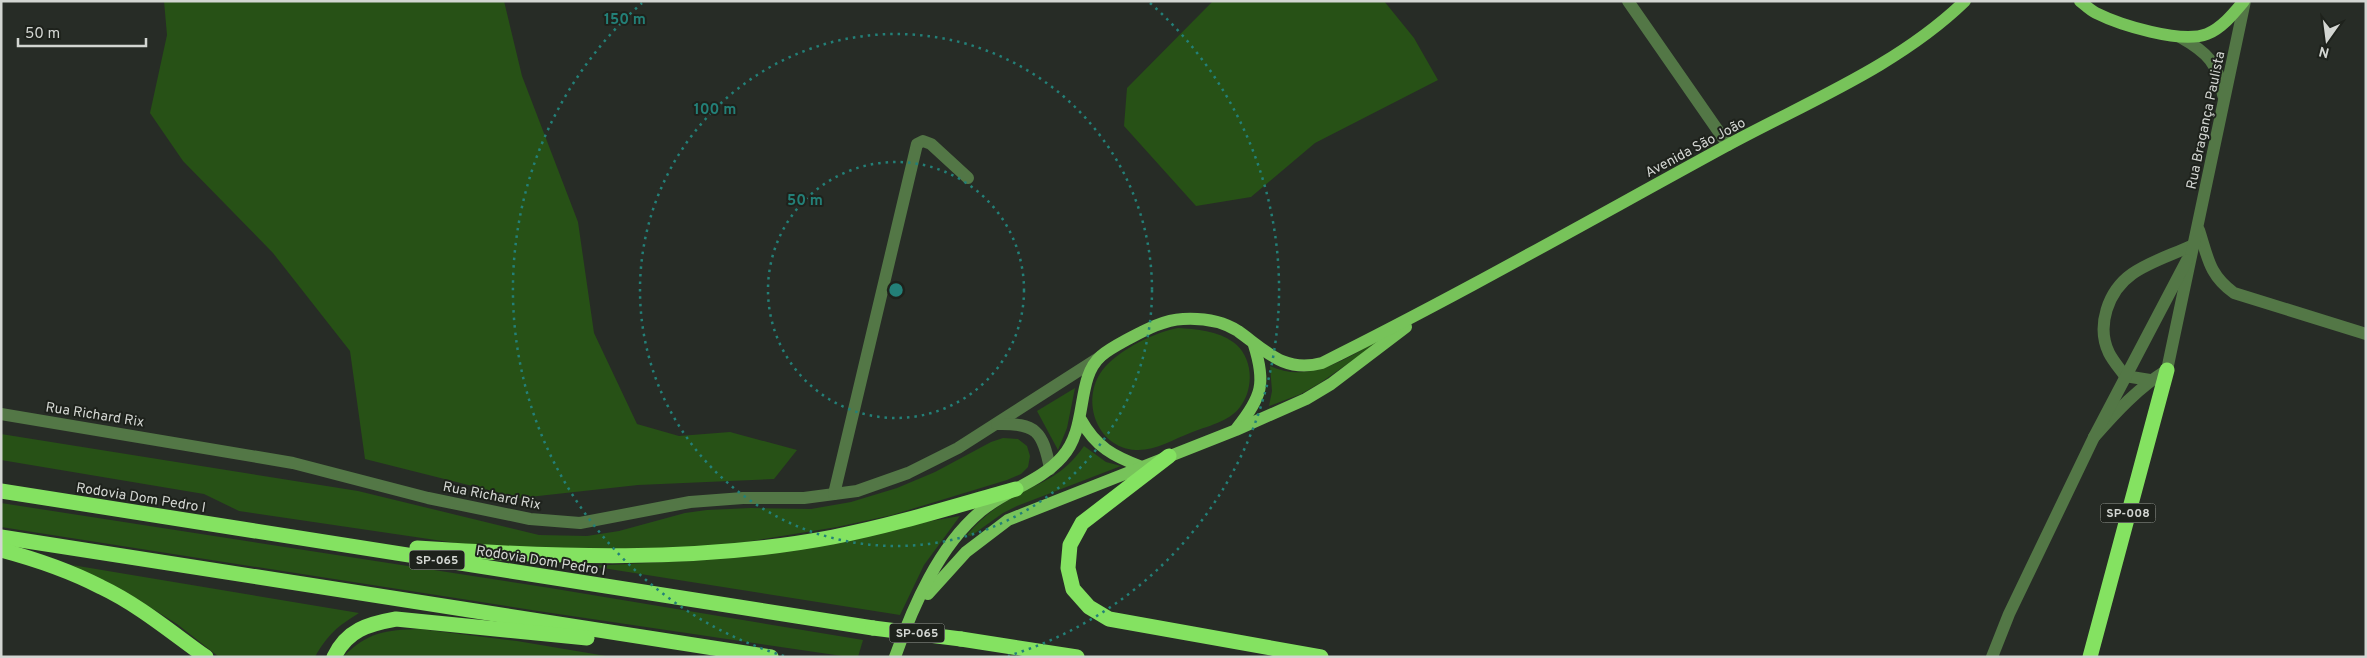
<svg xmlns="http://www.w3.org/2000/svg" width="2367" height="658" font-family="Overpass,sans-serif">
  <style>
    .green { fill: #275116 }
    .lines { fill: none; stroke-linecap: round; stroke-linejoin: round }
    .minor { stroke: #537746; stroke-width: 12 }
    .major { stroke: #77c35a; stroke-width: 12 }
    .highway { stroke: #84e261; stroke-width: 15 }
    .highway-bridge { stroke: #84e261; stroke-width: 15 }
    .ring { fill: none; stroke: #238078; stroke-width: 2.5; stroke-dasharray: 2.5 5 }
    .labels { text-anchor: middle; stroke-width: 4; stroke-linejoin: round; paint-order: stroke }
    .shield { fill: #1e221c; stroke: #9da09b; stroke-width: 1 }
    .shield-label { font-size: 12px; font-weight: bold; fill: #d3d6d2 }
    .street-label { font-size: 14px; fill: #d3d6d2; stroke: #1e221c }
    .centre { fill: #238078; stroke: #1e221c; stroke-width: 2.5 }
    .ring-label { font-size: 15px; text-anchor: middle; font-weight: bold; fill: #238078; stroke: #1e221c; stroke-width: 4; stroke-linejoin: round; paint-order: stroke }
  </style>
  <rect width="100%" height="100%" fill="#272c26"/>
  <g class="green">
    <polygon points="164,1 504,1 522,76 578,222 594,333 637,424 679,436 730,432 797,450 774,479 638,485 520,498 365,459 350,351 273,253 183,161 150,113 167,35"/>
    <polygon points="1213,1 1384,1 1414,38 1438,80 1315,143 1251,197 1196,206 1124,126 1127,88"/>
    <path d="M 1178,328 C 1196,329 1218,331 1233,342 C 1253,356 1255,388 1240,407 C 1229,422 1207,426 1190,433 C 1174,439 1155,451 1136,450 C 1095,448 1079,396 1105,367 C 1123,348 1153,333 1178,328 Z"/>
    <path d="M 1396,330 L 1320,383 L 1301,394 L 1269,406 L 1272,391 L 1270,366 C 1314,387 1359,350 1396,330 Z"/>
    <polygon points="1075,388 1067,428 1058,450 1037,411"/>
    <polygon points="1,434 358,491 539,535 587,536 619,531 685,513 707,510 751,508 811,509 851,502 897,488 935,472 991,442 1003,438 1018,439 1027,446 1030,456 1028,467 1021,474 1007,480 892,515 837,527 727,545 658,550 490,548 239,511 204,494 1,460"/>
    <path d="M 1084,446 L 1106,462 L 1121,466 L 1017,506 L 1003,513 L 971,536 L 967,535 C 977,523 989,512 1002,504 C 1035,482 1059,482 1084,446 Z"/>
    <polygon points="1,503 550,588 863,640 858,657 849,657 538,611 1,527"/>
    <polygon points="960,516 924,565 900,615 590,566 705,560"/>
    <path d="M 72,565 L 359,613 C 338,626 328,634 315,657 L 219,657 L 177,624 L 137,599 Z"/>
    <path d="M 419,629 L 517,641 L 612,657 L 343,657 C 367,632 386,630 419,629 Z"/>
  </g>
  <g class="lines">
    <g class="minor">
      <polyline points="1628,1 1728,145"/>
      <path d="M 2180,37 C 2207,52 2219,64 2223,95"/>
      <path d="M 2199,230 C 2208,258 2209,275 2234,293 L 2366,334"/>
      <path d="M 2150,380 L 2125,376 C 2120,369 2113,361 2109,353 C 2096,326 2108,291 2132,274 C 2150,261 2175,254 2195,244"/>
      <polyline points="1,414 293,463 428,498 530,519 580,523 690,502 743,498 804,498 857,491 908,473 958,448 1100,357"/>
      <path d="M 997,424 C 1036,423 1043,431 1050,469"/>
      <path d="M 2094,437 C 2116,412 2138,388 2167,370 L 2245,1"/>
      <polyline points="834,494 917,144 923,141 931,144 968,178"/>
      <polyline points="1992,657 2009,614 2094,437 2187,260"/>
    </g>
    <g class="major">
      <path d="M 2080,1 C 2085,5 2090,10 2096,13 C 2120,25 2181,44 2207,34 C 2222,28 2234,13 2244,1"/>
      <path d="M 1081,420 C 1096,447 1113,456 1142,467"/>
      <path d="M 1237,428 C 1262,397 1266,383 1254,345"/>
      <polyline points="928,594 966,552 1008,520 1236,430 1306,399 1331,384 1406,327"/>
      <path d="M 895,657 C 913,606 939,546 981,511 C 1006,490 1040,482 1062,457 C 1089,427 1075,379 1101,356 C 1109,349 1121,343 1130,338 C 1147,329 1164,320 1183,319 C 1202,318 1222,321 1238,331 C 1266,351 1284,373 1322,363 C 1459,295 1592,219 1726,146 C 1807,102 1898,66 1965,1"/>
    </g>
    <g class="highway">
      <polyline points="1169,456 1082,523 1070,545 1068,568 1073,589 1089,607 1109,619 1321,657"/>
      <polyline points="1,491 873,628"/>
      <polyline points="1,537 771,657"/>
      <path d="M 417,548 C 555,557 697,563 833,537 C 895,525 955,506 1016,489"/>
      <path d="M 1,550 C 35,559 70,571 101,587 C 139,605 172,633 206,657"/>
      <polyline points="961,639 1077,657"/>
      <path d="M 334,657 C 347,630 368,624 396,619 L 587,638"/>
      <polyline points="2090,657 2167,370"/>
    </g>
    <polyline class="highway-bridge" points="873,628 961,639"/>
  </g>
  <g class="ring">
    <circle cx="896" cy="290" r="128"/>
    <circle cx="896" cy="290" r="256"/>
    <path d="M784 656A383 383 0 0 1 642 3M1150 3A383 383 0 0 1 1008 656"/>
  </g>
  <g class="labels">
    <g class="shield">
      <rect x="2100.5" y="503.5" width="55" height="19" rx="4"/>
      <rect x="409.5" y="550.5" width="55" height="19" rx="4"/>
      <rect x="889.5" y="623.5" width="55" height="19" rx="4"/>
    </g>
    <g class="shield-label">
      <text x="2128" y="517">SP-008</text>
      <text x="437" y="564">SP-065</text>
      <text x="917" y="637">SP-065</text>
    </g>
    <g class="street-label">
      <text transform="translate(2205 120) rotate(-78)" y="5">Rua Bragança Paulista</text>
      <text transform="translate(1695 147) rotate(-28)" y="5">Avenida São João</text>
      <text transform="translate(95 414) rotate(9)" y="5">Rua Richard Rix</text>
      <text transform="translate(492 495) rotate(11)" y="5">Rua Richard Rix</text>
      <text transform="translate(141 497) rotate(9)" y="5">Rodovia Dom Pedro I</text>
      <text transform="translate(541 560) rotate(9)" y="5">Rodovia Dom Pedro I</text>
    </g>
  </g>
  <circle cx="896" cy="290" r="8" class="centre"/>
  <g class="ring-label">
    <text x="625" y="24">150 m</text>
    <text x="715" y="114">100 m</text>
    <text x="805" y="205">50 m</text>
  </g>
  <rect width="2367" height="658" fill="none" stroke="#d3d6d2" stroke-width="5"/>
  <g transform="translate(2327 40) rotate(194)" stroke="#1e221c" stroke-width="4" paint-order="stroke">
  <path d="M0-4L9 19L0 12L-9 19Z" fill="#d3d6d2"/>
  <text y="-8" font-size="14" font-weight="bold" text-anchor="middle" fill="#d3d6d2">N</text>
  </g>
  <path d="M18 38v8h128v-8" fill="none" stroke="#d3d6d2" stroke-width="2.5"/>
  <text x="25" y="38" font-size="15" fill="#d3d6d2" stroke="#1e221c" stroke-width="4" paint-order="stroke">50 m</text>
</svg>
